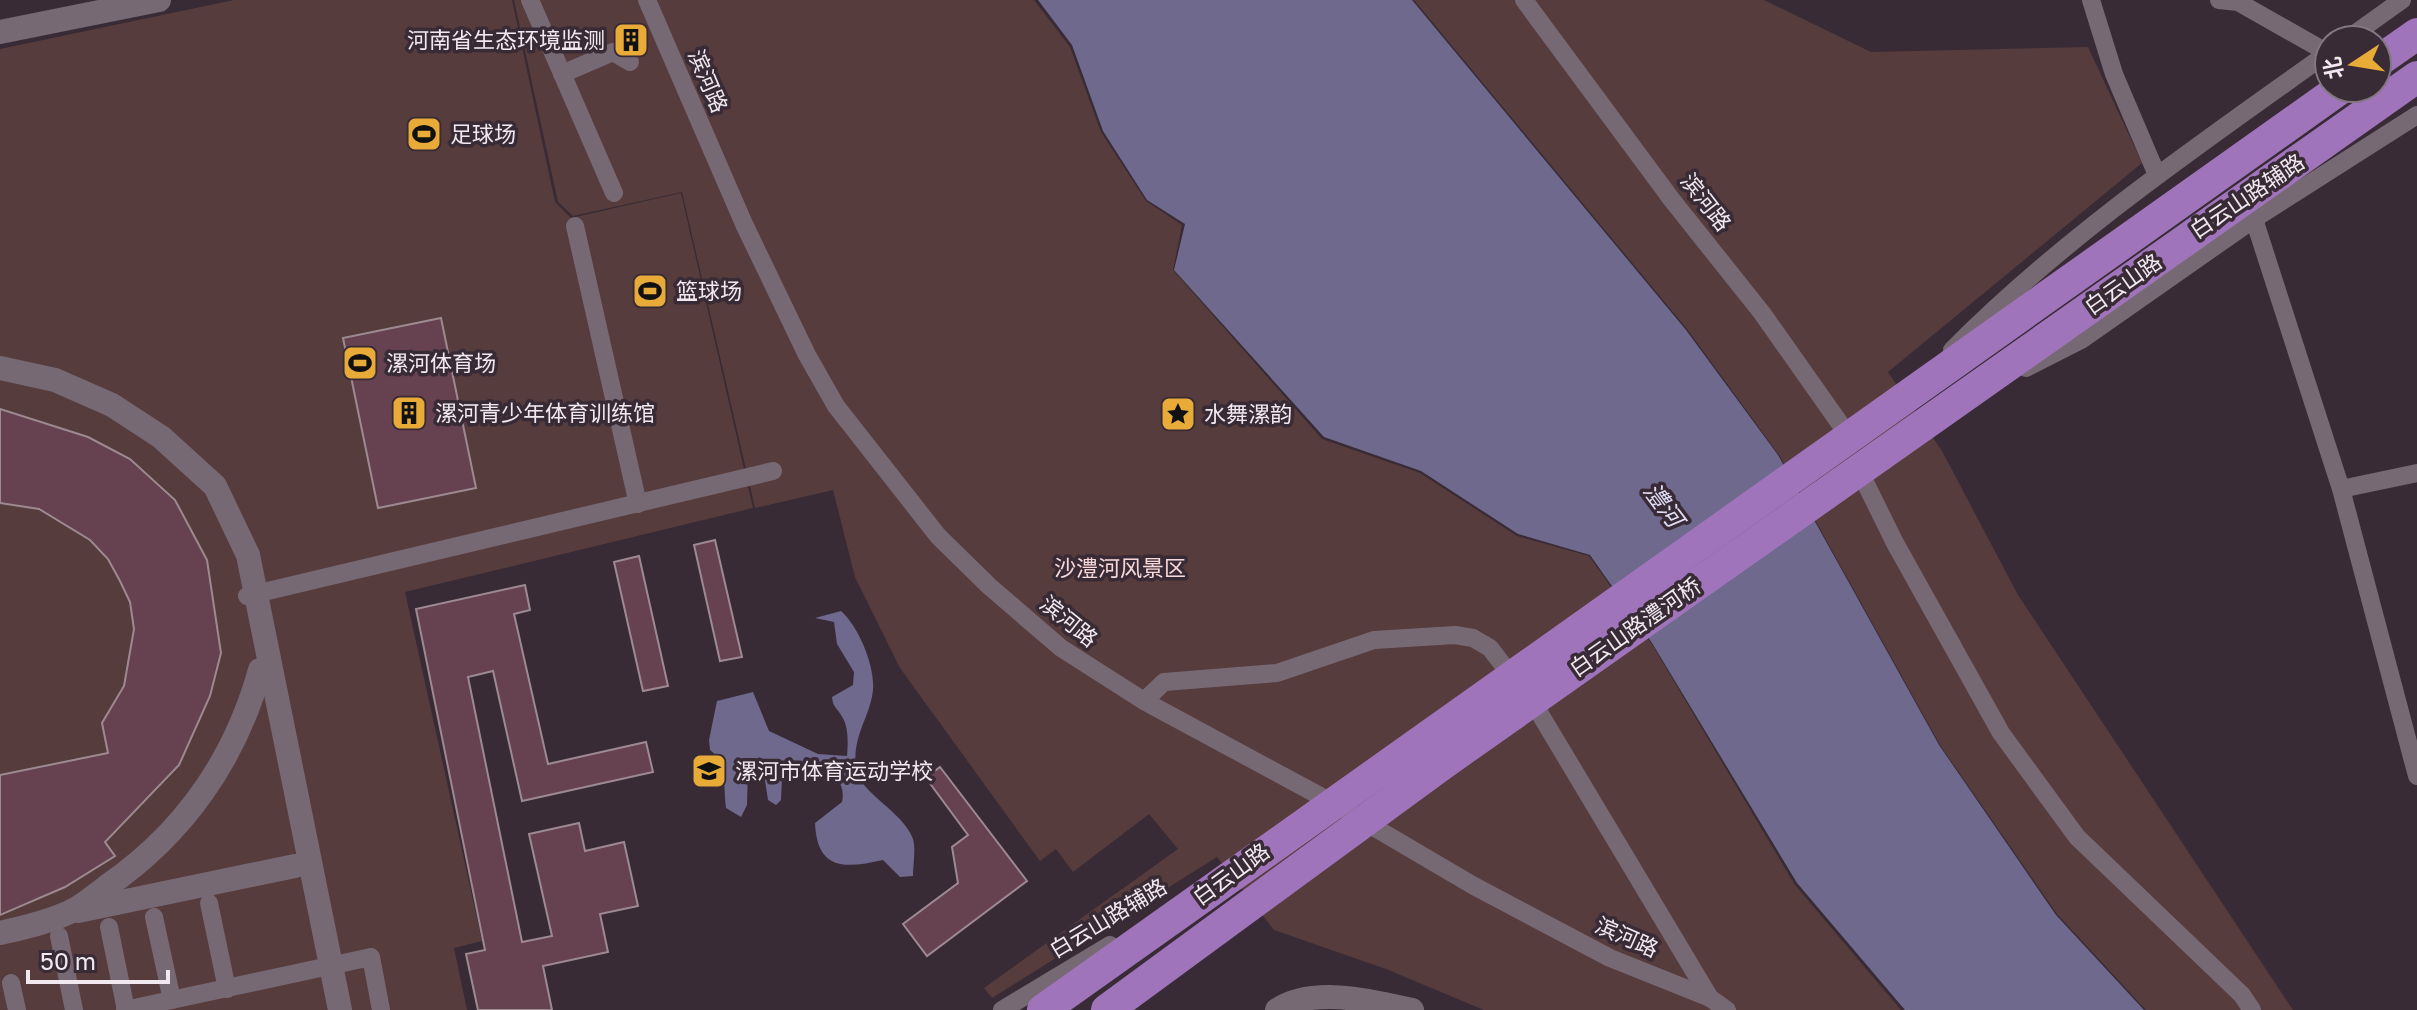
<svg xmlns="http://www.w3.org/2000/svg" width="2417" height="1010" font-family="'Golos Text','Noto Sans SC',sans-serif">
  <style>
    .green { fill: #573c3d }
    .water { fill: #6e698d }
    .building { fill: #664150; stroke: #9d8a91; stroke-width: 2 }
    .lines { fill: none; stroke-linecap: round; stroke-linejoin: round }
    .street { stroke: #776974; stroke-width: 18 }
    .secondary { stroke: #776974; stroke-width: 24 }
    .highway { stroke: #a074bb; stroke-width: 32 }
    .labels { text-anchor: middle; stroke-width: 7; stroke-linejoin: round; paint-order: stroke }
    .poi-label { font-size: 22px; fill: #f1e9ef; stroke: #382b35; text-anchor: start }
    .street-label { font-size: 22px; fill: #f1e9ef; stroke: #382b35 }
    .park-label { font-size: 22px; fill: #f8d9da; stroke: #382b35 }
    .water-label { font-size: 24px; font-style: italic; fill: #dfdcf5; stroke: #382b35 }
  </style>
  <rect width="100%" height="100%" fill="#382b35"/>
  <g class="green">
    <polygon points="234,0 512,0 555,202 571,218 681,193 753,508 405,592 482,941 454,948 467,1010 0,1010 0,49"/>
    <polygon points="514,0 1034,0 1070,47 1101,132 1146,201 1182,225 1173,270 1322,439 1420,473 1517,536 1589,556 1653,646 1795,885 1901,1010 1484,1010 1386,969 1274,930 1217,857 992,998 984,988 1178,849 1149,814 1073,872 1056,849 1040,861 900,668 855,577 833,490 755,508 682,192 573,216 558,202"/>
    <polygon points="1414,0 1764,0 1871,52 2088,47 2142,163 1888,372 1942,451 2018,595 2293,1010 2146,1010 2057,914 1940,745 1779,455 1687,329"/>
  </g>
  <g class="water">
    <polygon points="1038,0 1412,0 1686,330 1778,455 1939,745 2056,915 2144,1010 1905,1010 1797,883 1652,643 1590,555 1518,534 1421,471 1324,437 1174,270 1185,224 1147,200 1103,131 1072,45"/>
    <path d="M 841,611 C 859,627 875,666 873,690 C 870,718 852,735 856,768 C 859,793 903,811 913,839 C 916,849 913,865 913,876 L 900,877 L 883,860 C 847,868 817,872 815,823 L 842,802 C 845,789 839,779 830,769 L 805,769 L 782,778 L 781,800 L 776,805 L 768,800 L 764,774 L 756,767 L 748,769 L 747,805 L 741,817 L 726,808 C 723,788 728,764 710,750 L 709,740 L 717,701 L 753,692 L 769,731 L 818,754 L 847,756 C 848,744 849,726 841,715 C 836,707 833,707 832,697 L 853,685 L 854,672 L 837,644 L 834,622 L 815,618 Z"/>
  </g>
  <g class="building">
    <polygon points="441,318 476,488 378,508 343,338"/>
    <polygon points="0,409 88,437 130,459 175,500 207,560 221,653 210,696 179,765 105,842 115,856 65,887 0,915 0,775 108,753 102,723 124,686 134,629 130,602 120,581 108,559 90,540 39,509 0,503"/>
    <polygon points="715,540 742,657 720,661 694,545"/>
    <polygon points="639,556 668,686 643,691 614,562"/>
    <polygon points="525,585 530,610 514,614 548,764 646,742 653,772 522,801 493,671 468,677 522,942 552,936 529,834 579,823 585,851 624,842 638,906 600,914 608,952 543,966 552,1010 478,1010 466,954 485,950 416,609"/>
    <polygon points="940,767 1027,881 927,956 903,924 958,883 952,847 968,835 926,778"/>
  </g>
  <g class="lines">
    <g class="street">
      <polyline points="530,0 614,193"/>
      <polyline points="647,0 744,224 807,355 836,406 938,536 989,586 1061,648 1144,701 1331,802 1474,886 1610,958 1710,998 1727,1010"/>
      <polyline points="1524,0 1672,200 1762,313 1848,435"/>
      <polyline points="2091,0 2114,74 2157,175"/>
      <polyline points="2219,0 2238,2 2328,53"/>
      <polyline points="2346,40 2402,0"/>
      <polyline points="562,74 613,52 630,62"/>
      <polyline points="2254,219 2341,489 2417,776"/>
      <polyline points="575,226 638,504"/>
      <path d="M 1952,350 C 2065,236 2199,145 2329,52"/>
      <polyline points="2026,368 2081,340 2254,219 2417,115"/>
      <polyline points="1859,470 1895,543 2001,733 2077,837 2242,995 2252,1010"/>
      <polyline points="2341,489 2417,473"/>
      <polyline points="247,596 773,471"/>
      <polyline points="1144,701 1164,682 1277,673 1374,640 1455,635 1473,638 1490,648 1537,709 1710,998"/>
      <polyline points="209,903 227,989"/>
      <polyline points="154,917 172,1000"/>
      <polyline points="109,927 126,1010"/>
      <polyline points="59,936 74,1010"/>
      <polyline points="11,983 17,1010"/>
      <polyline points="125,1010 371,957 381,1010"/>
      <polyline points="1002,1010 1110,945"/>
    </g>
    <g class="secondary">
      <polyline points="0,32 159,0"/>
      <polyline points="0,368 55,380 112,405 161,437 215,486 248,555 340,1010"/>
      <polyline points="78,911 295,866"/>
      <path d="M 0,933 C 22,928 45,923 65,914 C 80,909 94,896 106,887 C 183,834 235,760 260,670"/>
      <path d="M 1277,1010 C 1313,986 1372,1001 1412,1010"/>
    </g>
    <g class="highway">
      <polyline points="2377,62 2417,34"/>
      <polyline points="1043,1010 2341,88"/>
      <polyline points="1107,1010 1441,765 2417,77"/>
    </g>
  </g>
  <defs>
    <symbol id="building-square" viewBox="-11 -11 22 22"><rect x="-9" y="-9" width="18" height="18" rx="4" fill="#e9ab38" stroke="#382b35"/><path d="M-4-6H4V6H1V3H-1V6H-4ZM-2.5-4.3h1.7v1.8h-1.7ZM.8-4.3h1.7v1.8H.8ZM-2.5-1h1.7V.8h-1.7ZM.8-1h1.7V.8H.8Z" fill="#111"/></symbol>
    <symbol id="stadium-square" viewBox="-11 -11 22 22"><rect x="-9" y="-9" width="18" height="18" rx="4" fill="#e9ab38" stroke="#382b35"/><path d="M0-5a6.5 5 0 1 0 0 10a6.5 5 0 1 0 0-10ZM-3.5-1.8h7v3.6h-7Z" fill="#111"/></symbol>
    <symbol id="sight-square" viewBox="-11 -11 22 22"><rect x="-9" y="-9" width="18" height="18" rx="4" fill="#e9ab38" stroke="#382b35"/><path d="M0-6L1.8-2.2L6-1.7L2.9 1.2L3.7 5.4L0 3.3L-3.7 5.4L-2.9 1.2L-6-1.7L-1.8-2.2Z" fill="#111"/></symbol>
    <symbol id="school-square" viewBox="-11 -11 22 22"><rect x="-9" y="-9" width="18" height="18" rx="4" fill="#e9ab38" stroke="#382b35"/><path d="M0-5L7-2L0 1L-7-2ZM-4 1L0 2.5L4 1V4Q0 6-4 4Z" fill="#111"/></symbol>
  </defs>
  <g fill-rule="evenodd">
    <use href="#building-square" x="611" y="20" width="40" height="40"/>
    <use href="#stadium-square" x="404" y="114" width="40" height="40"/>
    <use href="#stadium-square" x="630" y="271" width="40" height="40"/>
    <use href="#stadium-square" x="340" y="343" width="40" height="40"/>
    <use href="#building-square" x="389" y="393" width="40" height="40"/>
    <use href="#sight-square" x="1158" y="394" width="40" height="40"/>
    <use href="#school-square" x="689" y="751" width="40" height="40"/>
  </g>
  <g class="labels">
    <g class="poi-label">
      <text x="605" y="48" text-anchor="end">河南省生态环境监测</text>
      <text x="450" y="142">足球场</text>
      <text x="676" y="299">篮球场</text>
      <text x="386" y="371">漯河体育场</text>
      <text x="435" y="421">漯河青少年体育训练馆</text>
      <text x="1204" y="422">水舞漯韵</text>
      <text x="735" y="779">漯河市体育运动学校</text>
    </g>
    <g class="street-label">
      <text transform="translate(708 81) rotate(67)" y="8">滨河路</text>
      <text transform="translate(2247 196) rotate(-34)" y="8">白云山路辅路</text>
      <text transform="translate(1706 202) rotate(52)" y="8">滨河路</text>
      <text transform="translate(2123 284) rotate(-35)" y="8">白云山路</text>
      <text transform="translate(1069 621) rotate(39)" y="8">滨河路</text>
      <text transform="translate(1635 627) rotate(-35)" y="8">白云山路澧河桥</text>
      <text transform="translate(1231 874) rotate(-36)" y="8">白云山路</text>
      <text transform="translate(1108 918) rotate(-31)" y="8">白云山路辅路</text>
      <text transform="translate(1627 937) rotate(24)" y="8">滨河路</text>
    </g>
    <g class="park-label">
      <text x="1120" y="576">沙澧河风景区</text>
    </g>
    <g class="water-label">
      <text transform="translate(1663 505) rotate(53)" y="8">澧河</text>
    </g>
  </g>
  <g transform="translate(2353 64) rotate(258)"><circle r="38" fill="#382b35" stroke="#82777f" stroke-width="2"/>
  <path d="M0-6L14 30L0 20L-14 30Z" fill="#e9ab38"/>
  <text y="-12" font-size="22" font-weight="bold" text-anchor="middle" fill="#f1e9ef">北</text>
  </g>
  <path d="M28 970v12h140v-12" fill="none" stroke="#f1e9ef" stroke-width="4"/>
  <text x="40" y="970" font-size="24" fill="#f1e9ef" stroke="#382b35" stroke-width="6" paint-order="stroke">50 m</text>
</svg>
